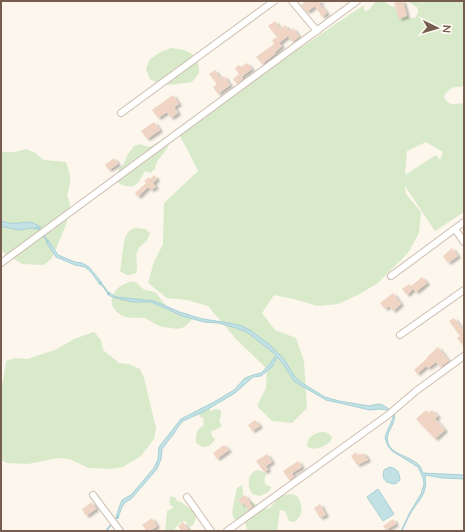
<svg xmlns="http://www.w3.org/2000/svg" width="465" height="532" font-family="'Nunito Sans',sans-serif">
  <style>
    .green { fill: #d8eaca; fill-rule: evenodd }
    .water { fill: #c1e1e5; stroke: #a8d0d7 }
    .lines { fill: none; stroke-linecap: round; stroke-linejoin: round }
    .stream { stroke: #a8d0d7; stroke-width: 2 }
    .building { fill: #f0d5c5; filter: url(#shadow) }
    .minor-casing { stroke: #cebeb1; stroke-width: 8 }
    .minor { stroke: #fff; stroke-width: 6 }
  </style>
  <defs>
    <filter id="shadow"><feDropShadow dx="3" dy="2" stdDeviation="1" flood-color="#0004"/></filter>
  </defs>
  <rect width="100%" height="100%" fill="#fcf6ec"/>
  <g class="green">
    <path d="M 376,1 L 386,1 L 387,4 L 402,10 L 405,15 L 410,18 L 415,18 L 418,13 L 418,8 L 407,1 L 464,1 L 464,84 L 461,87 C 453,86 447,90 444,97 C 449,107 454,104 464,103 L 464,212 L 435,231 L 405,186 L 406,194 L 421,212 L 419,233 L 408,253 L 378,283 L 358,295 L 338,304 L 317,306 L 298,300 L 274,295 L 262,313 L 275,330 L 296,338 L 304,361 L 307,408 L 292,423 L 272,421 L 257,406 L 266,388 L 267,369 L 236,339 L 208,306 L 187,300 L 167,298 L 148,283 L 154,262 L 163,244 L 164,203 L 198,171 L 188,151 L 177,131 L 364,5 L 364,11 L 369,10 ZM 426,142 L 443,152 L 440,160 L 436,155 L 405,175 L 407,151 Z"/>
    <path d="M 171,48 C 182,49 195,51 198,63 C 199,66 199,70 199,73 L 192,82 L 170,85 L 160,84 L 150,79 L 146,69 L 150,59 L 161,52 Z"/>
    <path d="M 164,140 L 169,141 C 167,156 157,155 155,169 L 150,173 L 145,171 C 143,174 141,177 140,180 C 134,190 123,187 116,181 L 119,168 L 123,165 L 128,154 L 134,146 L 140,144 C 154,151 152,142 164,140 Z"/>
    <polygon points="26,149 35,153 44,160 66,162 70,175 70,184 67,195 70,205 66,225 52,258 44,265 22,264 1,251 1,152 15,152"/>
    <path d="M 134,228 L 145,229 L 150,233 C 147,245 142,242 138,250 C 134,257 139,265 136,273 C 129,276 126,276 120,271 C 122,263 123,239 127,234 C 129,231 132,229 134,228 Z"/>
    <path d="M 129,282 C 138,281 137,284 142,288 C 145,291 150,290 154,292 C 159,294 163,304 169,308 C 175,311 183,312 190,314 L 192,319 C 189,323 186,326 182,328 C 177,330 160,327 155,324 C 151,322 148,319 144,318 C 137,317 129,319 123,316 C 110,309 108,298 118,288 C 121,285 126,284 129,282 Z"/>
    <polygon points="94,332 101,340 103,350 119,363 129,364 140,369 144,378 156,428 154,439 141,456 123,467 111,469 89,468 69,459 58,458 28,464 7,463 1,460 1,383 3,382 6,361 15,358 27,359 55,350 74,339"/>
    <path d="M 205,407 L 210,409 L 210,411 L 216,409 L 221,410 L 221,416 L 219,421 L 222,426 L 215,430 L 211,431 L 212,436 L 215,439 C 210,447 205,450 196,443 C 196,435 196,429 204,425 L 203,422 L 204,418 L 200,417 L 198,412 L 200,408 Z"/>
    <path d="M 322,432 C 326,432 329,433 332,437 L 330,442 C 323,447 314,452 307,446 C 307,437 314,433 322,432 Z"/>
    <path d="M 257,470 C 261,471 264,471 266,475 C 264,478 264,482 266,485 L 271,487 L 269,492 L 260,496 L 252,494 C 247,486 247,474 257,470 Z"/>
    <path d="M 242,485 L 243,491 L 243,501 C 251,502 256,503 262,509 C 272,510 273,504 278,497 C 283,496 289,493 294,495 C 298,496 299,499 300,502 C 303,511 302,516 294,522 L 289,521 L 285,511 L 280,510 L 277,531 L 247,531 L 245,521 L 234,519 C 231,511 233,509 234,502 C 235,497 236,492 237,488 Z"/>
    <path d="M 171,496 L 176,498 L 177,502 L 179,501 C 186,506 193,509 197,516 L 193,525 L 190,527 L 185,521 C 180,522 176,526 174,531 L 165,531 L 167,511 L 173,508 L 173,506 L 171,506 C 169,503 169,500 171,496 Z"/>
  </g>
  <g class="water">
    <path d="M 1,221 C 13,225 17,223 28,222 C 32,222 37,225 41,227 L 36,229 C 28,227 25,230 18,230 C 12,229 7,227 1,226 Z"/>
    <polygon points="48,240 58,255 75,262 82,263 89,267 102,283 100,285 92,273 85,267 75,265 56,257 46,242"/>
    <path d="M 109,292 L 111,294 L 116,297 L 154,301 L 182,313 L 203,319 L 229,323 L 242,326 L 250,330 L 269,344 L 284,359 L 295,377 L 302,383 L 325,397 L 339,401 L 369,406 L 378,404 L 383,405 L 389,409 L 387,410 L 380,409 L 370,410 L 326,400 L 295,382 L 281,361 L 277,357 L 272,367 L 261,376 L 253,377 L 235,393 L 203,412 L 183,421 L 178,427 L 175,432 L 162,449 L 161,459 L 157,469 L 131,499 C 122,503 121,509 118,519 L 116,517 L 119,508 L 122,500 L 131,495 L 154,468 L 158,459 L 159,447 L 181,419 L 214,402 L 234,390 L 245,378 L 253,375 L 261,373 L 270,364 L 276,355 L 247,332 L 233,327 L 218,323 L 204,322 L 182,316 L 165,308 L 151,302 L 133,302 L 116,298 L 110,296 L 107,294 Z"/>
    <path d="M 394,413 C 398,423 384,432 388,443 C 392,455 410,456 419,465 C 421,467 422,471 423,473 L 464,475 L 464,479 L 442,478 L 425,475 C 427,488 424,495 416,505 C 410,513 406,522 402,531 L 401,531 L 410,512 L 421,494 L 424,484 L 423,478 L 418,467 L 392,451 L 388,446 L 385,438 L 386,434 L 393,418 L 392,414 Z"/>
    <path d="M 390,467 C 398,469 399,472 400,480 L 395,484 C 386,483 381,480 384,470 Z"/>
    <polygon points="378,489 394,514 383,521 367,497"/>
  </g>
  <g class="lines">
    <g class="stream">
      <polyline points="36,227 39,229 48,242"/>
      <polyline points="100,282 109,294"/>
      <polyline points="106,531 118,516"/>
    </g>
  </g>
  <g class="building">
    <polygon points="307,1 322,1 319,3 327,13 322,17 315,6 307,12 301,5"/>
    <polygon points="401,1 403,1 407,16 399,19 394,3"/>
    <polygon points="275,21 281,29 285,25 289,31 293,28 299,37 292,42 288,36 279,43 282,46 275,52 276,53 262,64 256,57 274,44 272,40 277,37 268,26"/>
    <polygon points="247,63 252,69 241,77 243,79 237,84 233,79 239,74 235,68 239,65 241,67"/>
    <polygon points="215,70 220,78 224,76 230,85 218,94 213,87 217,84 209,74"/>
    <polygon points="173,95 179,104 174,107 178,113 171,118 167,112 158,118 152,110"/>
    <polygon points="154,122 160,130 147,139 141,131"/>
    <polygon points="114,158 118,164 109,170 105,165"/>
    <polygon points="154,175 157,179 153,183 156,187 151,190 148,187 138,197 135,193 146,183 144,181 149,177 150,179"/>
    <polygon points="452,248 458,256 448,263 443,256"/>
    <polygon points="422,277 427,283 416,292 413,289 407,295 402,289 409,284 411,286"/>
    <polygon points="393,293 401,304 393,311 389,306 385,309 380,303"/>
    <polygon points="454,318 464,331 464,347 457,338 460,336 449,321"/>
    <polygon points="438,347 449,361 440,367 436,362 428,368 426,366 417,374 414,370 423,362 427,358 427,357"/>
    <polygon points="426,410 429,413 432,410 438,416 435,419 445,430 435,439 416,419"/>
    <polygon points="255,420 260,426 252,431 248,425"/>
    <polygon points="224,445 229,450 217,459 213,453"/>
    <polygon points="356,452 358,456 364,453 368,460 357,465 351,456"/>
    <polygon points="267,454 272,462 266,466 268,470 264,472 256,461"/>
    <polygon points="298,461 302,467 292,473 294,477 289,480 283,471"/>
    <polygon points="245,495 253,507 248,510 244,504 242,505 238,500"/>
    <polygon points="92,502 96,509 86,516 82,509"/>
    <polygon points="320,504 326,515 320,518 314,508"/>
    <polygon points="152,518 157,526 150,531 147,531 142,525"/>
    <polygon points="393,519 396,524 386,530 383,526"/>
    <polygon points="183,522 188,529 185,531 181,531 178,526"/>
  </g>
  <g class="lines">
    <defs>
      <g id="minor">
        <polyline points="292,1 317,31"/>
        <polyline points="121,113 274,1"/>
        <polyline points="455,229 464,242"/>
        <polyline points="1,263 357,1"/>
        <polyline points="391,276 464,222"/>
        <polyline points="400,335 464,290"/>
        <polyline points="93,495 120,531"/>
        <polyline points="187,497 211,531"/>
        <polyline points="227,531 388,415 416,391 464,356"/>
      </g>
    </defs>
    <use href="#minor" class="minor-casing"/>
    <use href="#minor" class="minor"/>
  </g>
  <rect width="465" height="532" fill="none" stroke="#775d4f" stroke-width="4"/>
  <g transform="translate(437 28) rotate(95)" stroke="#fefaf3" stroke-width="3" paint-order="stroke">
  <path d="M0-3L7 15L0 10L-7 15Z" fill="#775d4f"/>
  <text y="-6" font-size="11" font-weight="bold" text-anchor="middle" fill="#775d4f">N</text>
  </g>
</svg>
